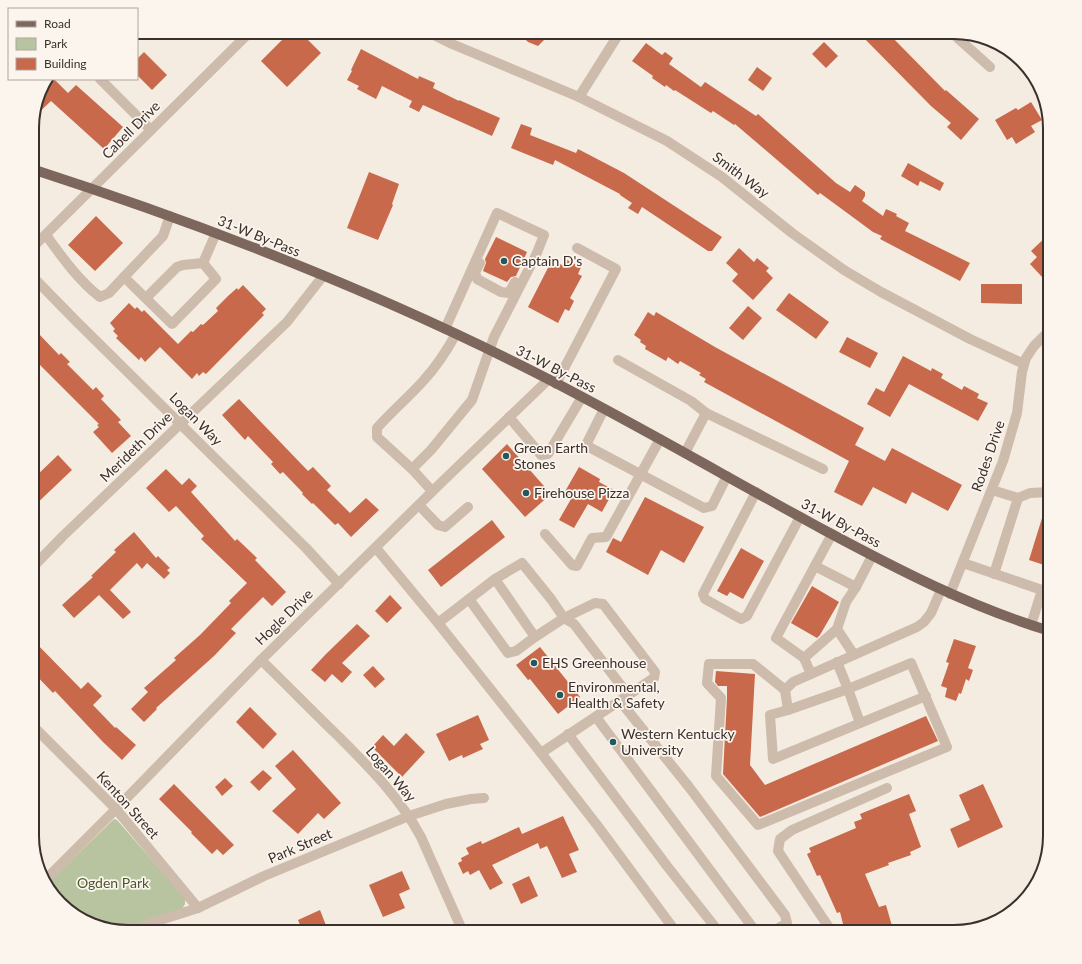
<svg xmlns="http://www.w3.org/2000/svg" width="1082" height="964" font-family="Lato,sans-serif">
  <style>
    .green { fill: #b8c4a0 }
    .building { fill: #c8694b }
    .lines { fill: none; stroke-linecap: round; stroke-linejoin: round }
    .minor { stroke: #cdbbac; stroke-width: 10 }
    .major { stroke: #7d675c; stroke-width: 10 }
    .poi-dot { fill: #1f5a5e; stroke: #fbf5ee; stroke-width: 1.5 }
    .labels { text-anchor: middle; stroke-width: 3.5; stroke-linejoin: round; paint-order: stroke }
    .street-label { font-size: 14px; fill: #3b302b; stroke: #fbf5ee }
    .poi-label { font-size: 14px; fill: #3b302b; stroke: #fbf5ee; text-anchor: start }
    .park-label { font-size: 14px; fill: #4a5a2e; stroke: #fbf5ee }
    .rim { fill: none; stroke: #3b302b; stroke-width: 2 }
  </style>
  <rect width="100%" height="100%" fill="#f4ebe1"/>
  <polygon class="green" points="114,819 117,820 185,898 185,904 182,909 127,932 91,925 60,904 47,884"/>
  <g class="building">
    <polygon points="290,32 300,32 321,53 287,87 261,61"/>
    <polygon points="518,32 552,32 538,46 528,42"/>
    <polygon points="858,32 887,32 945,91 946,90 979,119 961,140 947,127 951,123 931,106"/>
    <polygon points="824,42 838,56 826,68 812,54"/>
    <polygon points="646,43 662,55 665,52 673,58 669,64 701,87 705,82 756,116 758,114 836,183 850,192 855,185 865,192 865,196 862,201 883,216 886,209 897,214 896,216 909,223 905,231 970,263 960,281 880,239 882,236 873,232 820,193 818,195 735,124 734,125 713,111 711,113 675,90 674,91 666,85 665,87 652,78 653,76 632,61"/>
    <polygon points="361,49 418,79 419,76 435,83 433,88 459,101 459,100 500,118 492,136 423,105 419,112 409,107 412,101 382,86 376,99 357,89 359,86 347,80 352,71 351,70"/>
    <polygon points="144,52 167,75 152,90 137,75 137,59"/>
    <polygon points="757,67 772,78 763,91 748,80"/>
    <polygon points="47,79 54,79 68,93 76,85 123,127 104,149 51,101 33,118 42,85"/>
    <polygon points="1031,102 1042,120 1031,126 1035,132 1016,144 1012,137 1007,140 995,120 1016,108 1018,110"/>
    <polygon points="521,124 532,128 530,135 576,153 578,149 624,173 722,237 712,251 708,251 642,207 638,214 628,208 632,203 620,195 620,194 555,160 553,165 511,148"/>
    <polygon points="908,163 944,183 940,191 920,181 918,186 901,176"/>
    <polygon points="369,172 399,184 392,204 393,205 378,240 347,228"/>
    <polygon points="96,216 123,243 95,271 68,245"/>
    <polygon points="1050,233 1050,272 1043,278 1030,264 1037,257 1031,251"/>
    <polygon points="496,237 527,252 516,276 511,277 507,282 483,271 486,263 485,259"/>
    <polygon points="739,248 754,262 757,258 769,268 766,271 773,278 753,300 732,281 738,274 726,263"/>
    <polygon points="552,260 564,266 567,260 581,267 578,274 582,276 570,298 574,301 569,311 565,309 558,323 528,307"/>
    <polygon points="981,284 1022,284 1022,304 981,303"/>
    <polygon points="243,285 266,309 262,313 264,315 206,374 203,372 199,376 197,373 192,379 160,347 145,362 141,357 139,360 116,338 118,336 113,331 115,329 110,323 129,303 135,309 137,307 142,312 144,310 178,344 191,331 193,332 201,324 203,325 218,311 216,308 228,296 237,288 238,290"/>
    <polygon points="789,293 829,322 816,339 776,310"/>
    <polygon points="748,306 762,318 743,340 729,328"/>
    <polygon points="648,312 654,316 656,312 715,347 864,428 855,445 885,461 892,448 962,485 948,511 912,492 906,504 873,487 862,506 834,492 849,461 704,382 706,379 699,375 701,373 680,361 678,364 668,357 666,361 645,349 646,346 640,342 641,340 634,335"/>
    <polygon points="39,334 59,355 61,353 70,362 67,364 93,390 96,387 104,396 101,399 121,420 118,422 131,436 112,453 93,432 99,427 97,425 99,424 32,357 32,341"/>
    <polygon points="847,337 878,353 870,368 839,352"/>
    <polygon points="903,356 931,371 932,368 943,374 941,378 962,390 964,386 979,394 977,398 988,403 978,421 909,384 890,417 867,404 876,388 884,392"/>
    <polygon points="239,399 308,471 313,467 331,486 327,490 350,513 366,498 379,510 351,537 338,523 335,525 313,503 312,504 302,494 303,493 283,472 280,474 271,464 273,462 248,436 245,440 222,415"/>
    <polygon points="507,444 551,494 525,517 482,469"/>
    <polygon points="58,455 72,470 32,508 32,480"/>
    <polygon points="579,467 600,479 599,482 614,490 602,512 588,504 574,528 559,520 571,499 563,495"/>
    <polygon points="166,469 182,485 189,478 197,486 191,492 235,541 237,539 257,558 255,560 286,592 272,606 263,597 231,629 236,633 214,656 156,708 157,709 144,722 131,709 148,692 144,688 176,660 174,658 200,635 231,603 229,601 247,583 201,539 204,536 176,506 169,512 146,488"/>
    <polygon points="645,497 704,527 684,563 661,550 648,575 606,552 613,538 621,542"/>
    <polygon points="1047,502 1050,502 1050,567 1029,560"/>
    <polygon points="492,520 505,537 441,587 428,570"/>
    <polygon points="134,532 156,558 158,556 170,568 167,570 170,573 164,579 147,563 142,569 137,563 110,590 131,612 123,619 99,595 74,618 62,605 93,577 91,576 116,552 114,550"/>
    <polygon points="741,548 764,561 743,599 730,592 727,596 717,591"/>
    <polygon points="812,586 839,602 820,635 817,638 791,623"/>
    <polygon points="390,595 402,608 387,623 375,611"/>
    <polygon points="357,624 370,636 342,663 352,672 342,683 332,674 325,682 311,670 326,654"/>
    <polygon points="32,639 81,689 88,682 102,696 93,705 115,728 116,727 136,745 122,760 103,742 55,691 53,693 32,671"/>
    <polygon points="954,639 976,646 968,668 973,670 969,681 966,679 961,694 959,693 956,701 945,697 947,688 941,686 949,663 946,662"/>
    <polygon points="540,647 580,697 558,714 530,679 528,680 516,665"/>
    <polygon points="373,666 385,679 375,688 363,675"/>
    <polygon points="716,671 755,674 750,765 765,785 926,716 938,741 760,817 723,774 727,698 727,686 718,686 715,682"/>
    <polygon points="250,707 277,734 263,749 236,722"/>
    <polygon points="478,715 489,740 480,744 483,749 463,758 462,755 449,761 436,734"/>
    <polygon points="406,733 425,752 402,777 372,747 383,735 394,746"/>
    <polygon points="293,750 341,803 324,819 318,813 298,834 272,811 296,789 275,766"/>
    <polygon points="263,770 272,778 259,791 250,782"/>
    <polygon points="225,778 233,786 222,796 215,787"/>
    <polygon points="174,784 234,845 223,855 217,849 212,854 191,833 192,832 159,799"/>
    <polygon points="983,784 1003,827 958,848 950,829 970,820 959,795"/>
    <polygon points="909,794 916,811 909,814 921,847 910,852 911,855 888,863 889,865 865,874 879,907 886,905 892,926 869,932 845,932 840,912 837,913 820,875 817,876 807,854 811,852 809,848 856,828 854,822 862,819 860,814"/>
    <polygon points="563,816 579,850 569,854 577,872 562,878 547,846 540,849 538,843 492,865 503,883 490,890 479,870 470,875 468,871 463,874 458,863 462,861 461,858 469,854 466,848 481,841 482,844 519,827 522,834"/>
    <polygon points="402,871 410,889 399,894 405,908 383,917 369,885"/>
    <polygon points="529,876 538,896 521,904 512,884"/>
    <polygon points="320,910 327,928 317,932 303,932 298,920"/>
  </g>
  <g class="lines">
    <g class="minor">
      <polyline points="428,32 452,44 579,97 667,141 722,177 792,233 844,270 881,292 970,339 1024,364"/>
      <polyline points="951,32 990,67"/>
      <polyline points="100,79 151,130"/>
      <polyline points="579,97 620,32"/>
      <polyline points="170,216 163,236 124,277 172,324 216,279 203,263 216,233"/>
      <path d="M 46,235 C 62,257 78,280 100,297 L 109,293 L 124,277"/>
      <polyline points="32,248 250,32"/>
      <polyline points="480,263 475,272 477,279 501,292 509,293 515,282"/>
      <polyline points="32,276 76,321 306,548 339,584"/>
      <polyline points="146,298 177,267 183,265 203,263"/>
      <polyline points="618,360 691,401 706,413 685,453"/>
      <polyline points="556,384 616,269 577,248"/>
      <polyline points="604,409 587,443 589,447 704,508 712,506 727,476"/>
      <polyline points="706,413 823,469"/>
      <polyline points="509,417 541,455 548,454 582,397"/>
      <polyline points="412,469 431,450 472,400 494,337 536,255 544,235 497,213 445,329"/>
      <polyline points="992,490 1018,498 994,574"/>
      <path d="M 432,491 L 412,469 L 377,437 L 377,428 C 392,411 409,397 424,380 C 437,366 447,350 456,334"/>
      <polyline points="756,492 703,594 705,599 741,619 747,616 800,517"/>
      <polyline points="1018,498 1030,493 1050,492"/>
      <polyline points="419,505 438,525 445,527 468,507"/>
      <polyline points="545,534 572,565 577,566 592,538 606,537 660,439"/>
      <polyline points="376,548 438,623 541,753 654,678 655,672 603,604 595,603 564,618"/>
      <polyline points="963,563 1042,590 1031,625"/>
      <polyline points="815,566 856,587 846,602 837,629 854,655"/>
      <polyline points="32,568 63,536 287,322 323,276"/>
      <polyline points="856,587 872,556"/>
      <polyline points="950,594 1003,461 1017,413 1022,372 1026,358 1034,346 1050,330"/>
      <polyline points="469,599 508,653 516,651 535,637 495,579"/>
      <polyline points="564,618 574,624 629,696"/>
      <polyline points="438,623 495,579 522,563 551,599 564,618 535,637"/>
      <polyline points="804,658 837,629"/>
      <path d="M 261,660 C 286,684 310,709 335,733 C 367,765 399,796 421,837 L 463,932"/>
      <polyline points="837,662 848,689 788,710 785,690 793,682 917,627 924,622 931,613 941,590"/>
      <polyline points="811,674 804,658 776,638 832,534"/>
      <polyline points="785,690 753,664 709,664 707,683 721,698 716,776 758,825 947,747 911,663 848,689 860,723"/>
      <polyline points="620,701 689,787 785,915 787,923 772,932"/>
      <polyline points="788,710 770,715 773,759 926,696"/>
      <polyline points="596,717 756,932"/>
      <polyline points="32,725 116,809 198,908"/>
      <polyline points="568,734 667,866 719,932"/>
      <polyline points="541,753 597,825 676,932"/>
      <polyline points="44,881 116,809 261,660 445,479 549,379"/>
      <polyline points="131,932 154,922 198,908 264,876 409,816 446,804 471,799 484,798"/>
      <polyline points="832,932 778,851 780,839 792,830 887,788"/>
    </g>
    <path class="major" d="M 32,169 C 208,226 383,294 548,379 C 641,427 732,480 824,530 C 897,569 970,607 1050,631"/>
  </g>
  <g class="poi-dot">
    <circle cx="504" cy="261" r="4"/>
    <circle cx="506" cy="456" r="4"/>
    <circle cx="526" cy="493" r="4"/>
    <circle cx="534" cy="663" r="4"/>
    <circle cx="560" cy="695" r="4"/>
    <circle cx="613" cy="742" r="4"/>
  </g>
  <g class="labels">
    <g class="street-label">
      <text transform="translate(131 130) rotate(-45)" y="5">Cabell Drive</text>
      <text transform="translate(741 175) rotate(37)" y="5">Smith Way</text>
      <text transform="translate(259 236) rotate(22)" y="5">31-W By-Pass</text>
      <text transform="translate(556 369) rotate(27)" y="5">31-W By-Pass</text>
      <text transform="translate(196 419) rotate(45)" y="5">Logan Way</text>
      <text transform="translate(136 447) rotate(-44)" y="5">Merideth Drive</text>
      <text transform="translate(988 456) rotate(-71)" y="5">Rodes Drive</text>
      <text transform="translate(841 523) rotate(28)" y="5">31-W By-Pass</text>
      <text transform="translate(284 617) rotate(-44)" y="5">Hogle Drive</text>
      <text transform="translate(391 774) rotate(49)" y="5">Logan Way</text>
      <text transform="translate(128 805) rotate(48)" y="5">Kenton Street</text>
      <text transform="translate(300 846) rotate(-23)" y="5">Park Street</text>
    </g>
    <g class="poi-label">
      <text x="512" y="266">Captain D's</text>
      <text x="514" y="453">Green Earth<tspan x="514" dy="16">Stones</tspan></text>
      <text x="534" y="498">Firehouse Pizza</text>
      <text x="542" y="668">EHS Greenhouse</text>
      <text x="568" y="692">Environmental,<tspan x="568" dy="16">Health &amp; Safety</tspan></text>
      <text x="621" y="739">Western Kentucky<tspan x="621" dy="16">University</tspan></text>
    </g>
    <g class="park-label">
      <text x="113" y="888">Ogden Park</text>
    </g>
  </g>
  <path d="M0 0H1082V964H0ZM128 39H954A89 89 0 0 1 1043 128V836A89 89 0 0 1 954 925H128A89 89 0 0 1 39 836V128A89 89 0 0 1 128 39Z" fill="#fbf5ee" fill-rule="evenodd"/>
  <path class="rim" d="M128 39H954A89 89 0 0 1 1043 128V836A89 89 0 0 1 954 925H128A89 89 0 0 1 39 836V128A89 89 0 0 1 128 39Z"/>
  <rect x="8" y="8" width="130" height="72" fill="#fbf5ee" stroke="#aea6a0"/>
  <rect x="16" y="21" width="20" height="6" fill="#7d675c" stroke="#aea6a0"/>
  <text x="44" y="28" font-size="12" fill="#3b302b">Road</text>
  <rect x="16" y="38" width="20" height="12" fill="#b8c4a0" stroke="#aea6a0"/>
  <text x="44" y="48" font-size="12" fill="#3b302b">Park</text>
  <rect x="16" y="58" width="20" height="12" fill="#c8694b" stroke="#aea6a0"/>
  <text x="44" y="68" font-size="12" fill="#3b302b">Building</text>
</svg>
